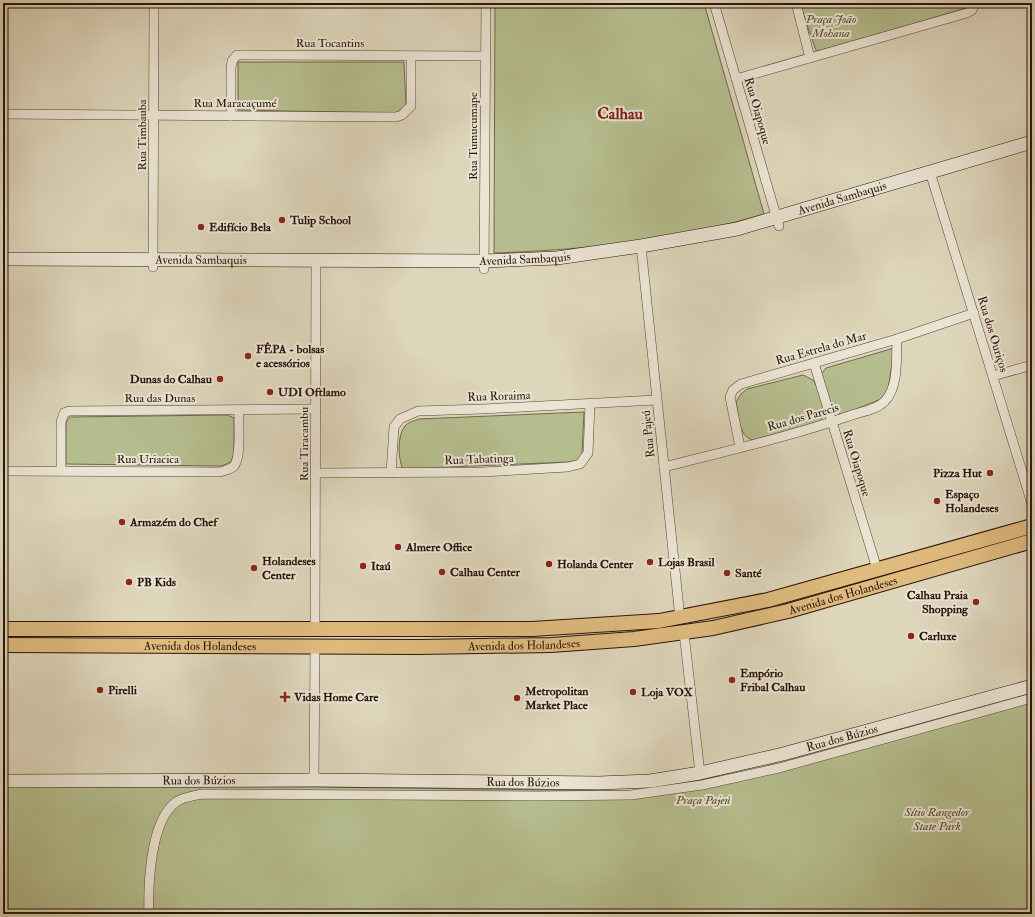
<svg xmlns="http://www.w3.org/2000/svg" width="1035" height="917" font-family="'IM FELL Double Pica',serif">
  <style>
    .green { fill: #b5bd8e; stroke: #6f684c }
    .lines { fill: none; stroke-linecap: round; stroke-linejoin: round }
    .street-casing { stroke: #564436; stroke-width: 10 }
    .secondary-casing { stroke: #29130a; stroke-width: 14 }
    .primary-casing { stroke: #29130a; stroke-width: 16 }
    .street { stroke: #eae4d3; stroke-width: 9 }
    .secondary { stroke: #eae4d3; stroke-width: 13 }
    .primary { stroke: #dfbb7e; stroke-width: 14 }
    .poi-dot { fill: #8f2418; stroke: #eae4d3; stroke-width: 1.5 }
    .labels { text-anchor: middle; stroke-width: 4; stroke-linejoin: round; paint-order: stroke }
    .park-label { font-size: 12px; font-style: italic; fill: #534632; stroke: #eae4d3 }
    .street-label { font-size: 12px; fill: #29130a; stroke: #eae4d3 }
    .poi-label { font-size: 12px; font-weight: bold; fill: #29130a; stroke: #eae4d3; text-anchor: start }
    .district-label { font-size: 16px; font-weight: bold; fill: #7a1f14; stroke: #eae4d3 }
  </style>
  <rect width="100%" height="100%" fill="#ded6bb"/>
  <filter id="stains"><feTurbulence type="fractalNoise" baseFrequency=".005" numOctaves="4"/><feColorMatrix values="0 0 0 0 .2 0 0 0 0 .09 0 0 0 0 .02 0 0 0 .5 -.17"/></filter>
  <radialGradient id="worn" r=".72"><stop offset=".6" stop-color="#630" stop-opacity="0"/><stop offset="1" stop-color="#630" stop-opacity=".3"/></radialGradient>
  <g class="green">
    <path d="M 495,3 L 704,3 L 764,214 C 677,240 585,250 494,253 Z"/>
    <polygon points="801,3 970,3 970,4 966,8 817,53 800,5"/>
    <polygon points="238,62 404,62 406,106 396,113 238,110"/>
    <polygon points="894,348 888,391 881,399 841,415 832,407 821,374 826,368"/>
    <path d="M 803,375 L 813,380 C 820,391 828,410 820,422 L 753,440 C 738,437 739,415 736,402 L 741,394 L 747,389 Z"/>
    <path d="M 584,412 L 582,454 L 578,460 L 568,462 L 403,469 C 398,460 397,435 405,426 C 408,422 414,421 419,419 Z"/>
    <polygon points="227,415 234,418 234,454 231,462 222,466 66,464 66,422 70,417"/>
    <polygon points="1032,694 1032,914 3,914 3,786 314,787 634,791 701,780 974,711"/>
  </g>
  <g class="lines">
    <defs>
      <g id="street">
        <polyline points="714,3 779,226"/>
        <polyline points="796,3 810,58"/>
        <polyline points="736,79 967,13 972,10 975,3"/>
        <polyline points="3,114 396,117 402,115 411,106 411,56"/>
        <polyline points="231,116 231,68 232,61 237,55 485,56"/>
        <polyline points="930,172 1032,504"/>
        <polyline points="641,246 680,618"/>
        <polyline points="153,267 154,3"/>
        <polyline points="484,269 486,3"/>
        <polyline points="814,363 877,569"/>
        <polyline points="993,376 1032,365"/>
        <polyline points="740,447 730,397 733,390 741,384 897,339 974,313"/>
        <path d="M 664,467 C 726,451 789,437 849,416 C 860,412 877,410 885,401 C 899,386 896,358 897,339"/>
        <path d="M 3,471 L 220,472 C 225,470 230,470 234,466 C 242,456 238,423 239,410"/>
        <polyline points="61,471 61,422 64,413 69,411 316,409"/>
        <polyline points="316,473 483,472 568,467 580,464 588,453 590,404"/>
        <polyline points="391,473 394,427 400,419 418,411 483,409 656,400"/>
        <polyline points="315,628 316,260"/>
        <polyline points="684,633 700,773"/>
        <polyline points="314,780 315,647"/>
        <path d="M 149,914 C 148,885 150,821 176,802 C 183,797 193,796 202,794 L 536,796 L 631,795 L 702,785 L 779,768 L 1032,698"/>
      </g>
      <g id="secondary">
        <path id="s1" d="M 3,259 L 484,261 L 557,258 L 641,246 L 737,229 L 1032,142"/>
        <path id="s2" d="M 3,781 L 314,780 L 599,783 L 650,781 L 700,773 L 783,754 L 1032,686"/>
      </g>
      <g id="primary">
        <polyline points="3,629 532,629 659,621 768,600 1032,526"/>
        <path id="s3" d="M 3,645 L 418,647 L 551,645 L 634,639 L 713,628 L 788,611 L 1032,541"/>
      </g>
    </defs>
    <use href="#street" class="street-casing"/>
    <use href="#secondary" class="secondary-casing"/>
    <use href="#primary" class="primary-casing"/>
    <use href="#street" class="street"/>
    <use href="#secondary" class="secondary"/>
    <use href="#primary" class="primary"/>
  </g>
  <g class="poi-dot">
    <circle cx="282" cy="220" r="4"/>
    <circle cx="201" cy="227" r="4"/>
    <circle cx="248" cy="356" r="4"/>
    <circle cx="220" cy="379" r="4"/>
    <circle cx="270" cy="392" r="4"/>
    <circle cx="990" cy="473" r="4"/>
    <circle cx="937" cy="501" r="4"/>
    <circle cx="122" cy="522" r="4"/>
    <circle cx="398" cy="547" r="4"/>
    <circle cx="650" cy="562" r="4"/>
    <circle cx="549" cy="564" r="4"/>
    <circle cx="363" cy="566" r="4"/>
    <circle cx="254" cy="568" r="4"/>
    <circle cx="442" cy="572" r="4"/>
    <circle cx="727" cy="573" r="4"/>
    <circle cx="129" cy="582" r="4"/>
    <circle cx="976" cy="602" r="4"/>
    <circle cx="911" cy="636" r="4"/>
    <circle cx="732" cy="680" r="4"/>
    <circle cx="100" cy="690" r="4"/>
    <circle cx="633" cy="692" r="4"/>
    <path d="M283 691h4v4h4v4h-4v4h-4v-4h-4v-4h4z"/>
    <circle cx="517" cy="698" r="4"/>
  </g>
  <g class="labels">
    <g class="park-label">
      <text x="831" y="23">Praça João<tspan x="831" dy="14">Mohana</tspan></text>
      <text x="703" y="804">Praça Pajeú</text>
      <text x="937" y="816">Sítio Rangedor<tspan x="937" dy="14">State Park</tspan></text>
    </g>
    <g class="street-label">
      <text x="330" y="47">Rua Tocantins</text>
      <text x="235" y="107">Rua Maracaçumé</text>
      <text transform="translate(758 111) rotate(74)" y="4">Rua Oiapoque</text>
      <text transform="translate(142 135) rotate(-90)" y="4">Rua Timbauba</text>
      <text transform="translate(473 136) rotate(-90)" y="4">Rua Tumucumape</text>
      <text dy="4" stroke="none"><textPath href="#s1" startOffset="846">Avenida Sambaquis</textPath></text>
      <text dy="4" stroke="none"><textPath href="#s1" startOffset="522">Avenida Sambaquis</textPath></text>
      <text dy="4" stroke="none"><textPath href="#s1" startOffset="198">Avenida Sambaquis</textPath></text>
      <text transform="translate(993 334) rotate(73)" y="4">Rua dos Ouriços</text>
      <text transform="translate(821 348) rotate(-16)" y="4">Rua Estrela do Mar</text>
      <text transform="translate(499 396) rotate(-2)" y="4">Rua Roraima</text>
      <text x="160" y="402">Rua das Dunas</text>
      <text transform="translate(803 417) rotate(-16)" y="4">Rua dos Parecis</text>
      <text transform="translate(648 434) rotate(-96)" y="4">Rua Pajeú</text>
      <text transform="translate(304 444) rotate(-90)" y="4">Rua Tiracambu</text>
      <text x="148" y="463">Rua Uriacica</text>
      <text transform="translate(479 459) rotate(-2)" y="4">Rua Tabatinga</text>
      <text transform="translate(857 463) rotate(73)" y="4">Rua Oiapoque</text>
      <text dy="4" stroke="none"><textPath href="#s3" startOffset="845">Avenida dos Holandeses</textPath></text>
      <text dy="4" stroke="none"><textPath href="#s3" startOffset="521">Avenida dos Holandeses</textPath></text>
      <text dy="4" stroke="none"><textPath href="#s3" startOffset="197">Avenida dos Holandeses</textPath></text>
      <text dy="4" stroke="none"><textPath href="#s2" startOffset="844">Rua dos Búzios</textPath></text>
      <text dy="4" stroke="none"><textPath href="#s2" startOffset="196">Rua dos Búzios</textPath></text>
      <text dy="4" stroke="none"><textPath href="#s2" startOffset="520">Rua dos Búzios</textPath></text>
    </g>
    <g class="poi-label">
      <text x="290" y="224">Tulip School</text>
      <text x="209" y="231">Edifício Bela</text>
      <text x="256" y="353">FÊPA - bolsas<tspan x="256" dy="14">e acessórios</tspan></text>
      <text x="212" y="383" text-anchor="end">Dunas do Calhau</text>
      <text x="278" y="396">UDI Oftlamo</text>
      <text x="982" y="477" text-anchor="end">Pizza Hut</text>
      <text x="945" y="498">Espaço<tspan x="945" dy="14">Holandeses</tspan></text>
      <text x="130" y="526">Armazém do Chef</text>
      <text x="406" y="551">Almere Office</text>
      <text x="262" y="565">Holandeses<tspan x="262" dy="14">Center</tspan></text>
      <text x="658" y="566">Lojas Brasil</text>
      <text x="557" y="568">Holanda Center</text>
      <text x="371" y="570">Itaú</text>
      <text x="450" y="576">Calhau Center</text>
      <text x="735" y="577">Santé</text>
      <text x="137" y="586">PB Kids</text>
      <text x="968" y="599" text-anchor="end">Calhau Praia<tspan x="968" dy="14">Shopping</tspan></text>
      <text x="919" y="640">Carluxe</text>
      <text x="740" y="677">Empório<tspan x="740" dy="14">Fribal Calhau</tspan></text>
      <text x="108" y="694">Pirelli</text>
      <text x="525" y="695">Metropolitan<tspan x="525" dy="14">Market Place</tspan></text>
      <text x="641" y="696">Loja VOX</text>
      <text x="294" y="701">Vidas Home Care</text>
    </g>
    <g class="district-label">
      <text x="620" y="119">Calhau</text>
    </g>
  </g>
  <rect width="1035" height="917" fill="none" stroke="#ded6bb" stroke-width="16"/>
  <rect x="4" y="4" width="1027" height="909" fill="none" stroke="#29130a" stroke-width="2"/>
  <rect x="8" y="8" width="1019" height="901" fill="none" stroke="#29130a"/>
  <rect width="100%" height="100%" filter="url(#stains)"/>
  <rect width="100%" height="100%" fill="url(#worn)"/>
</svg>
